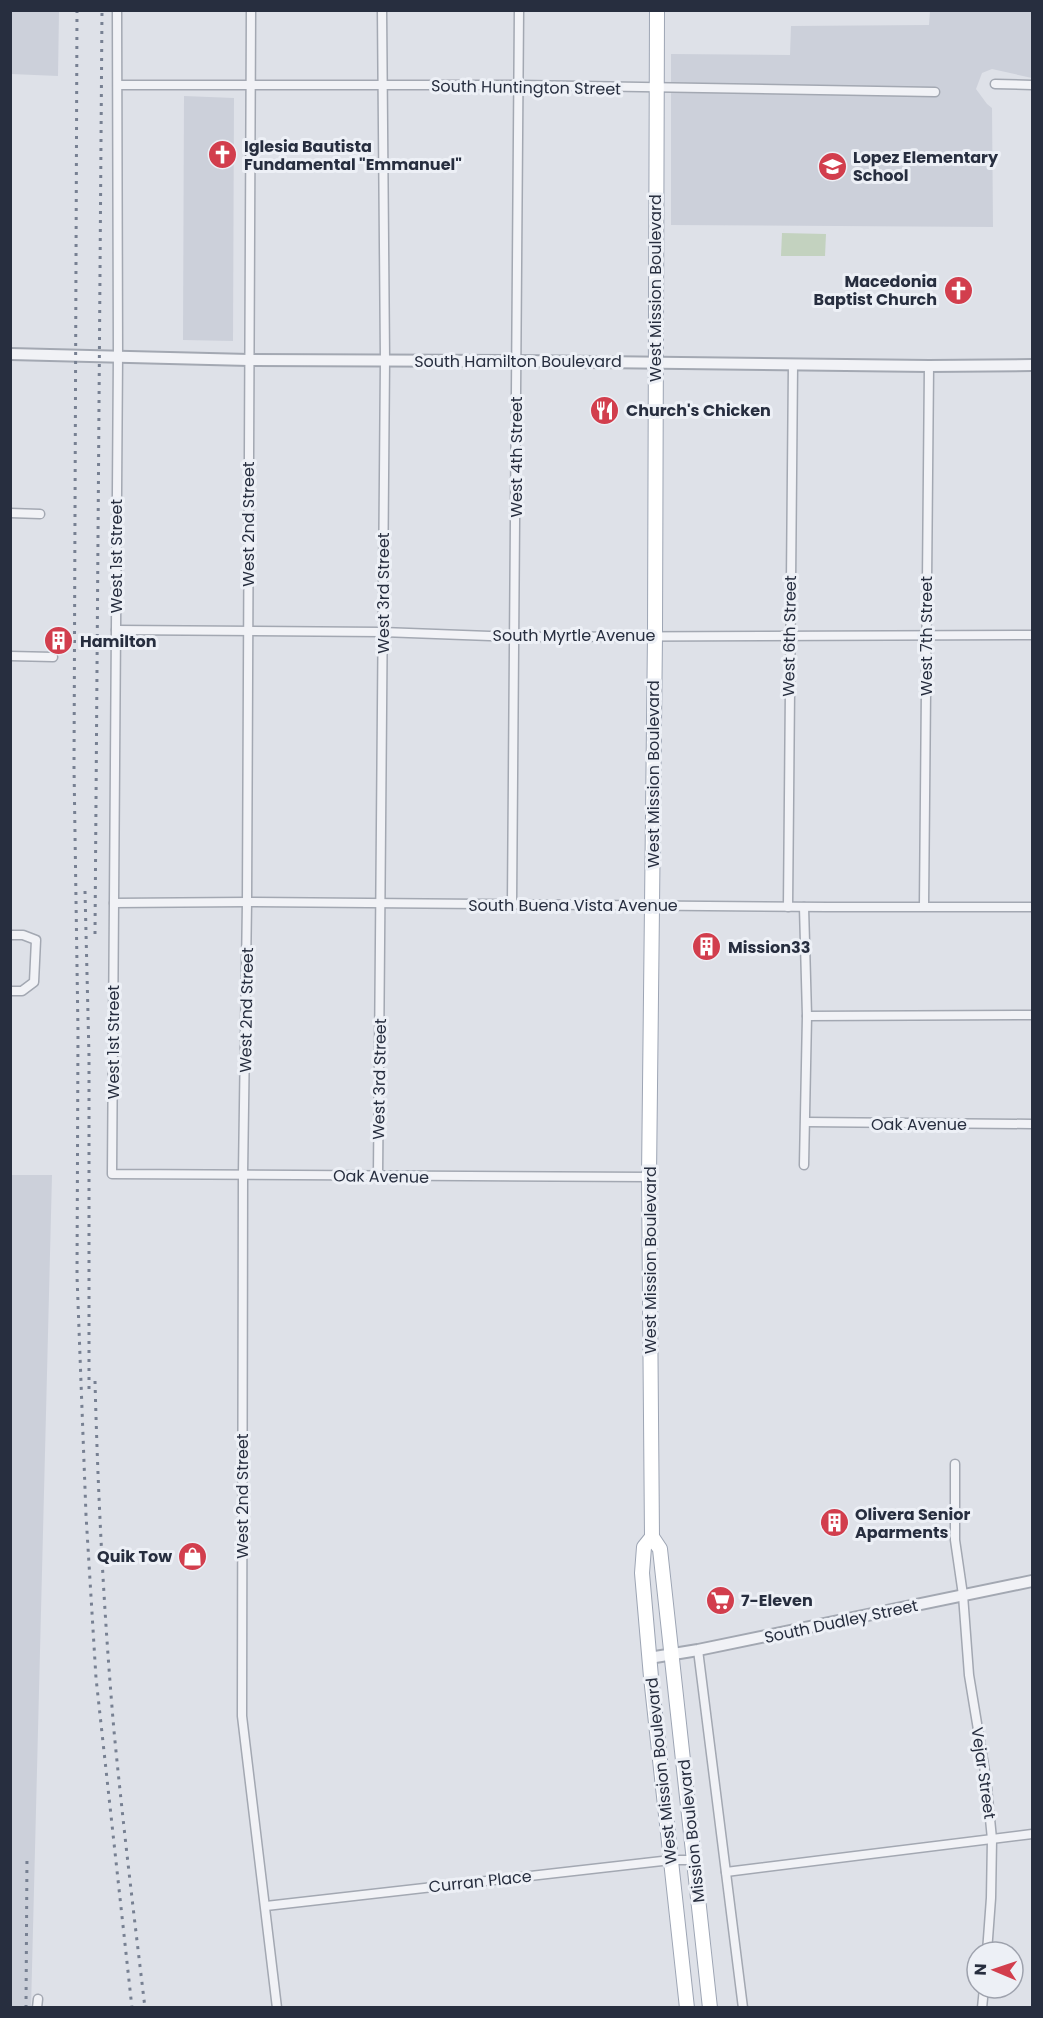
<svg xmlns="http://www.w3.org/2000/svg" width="1043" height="2018" font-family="Poppins,sans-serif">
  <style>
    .built { fill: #ccd0da }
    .green { fill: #c3d2bf }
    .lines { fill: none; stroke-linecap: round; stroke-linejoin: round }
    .minor-casing { stroke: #a3a8b2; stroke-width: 11 }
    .tertiary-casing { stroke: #a3a8b2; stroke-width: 14 }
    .primary-casing { stroke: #9da5b4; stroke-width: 16 }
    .minor { stroke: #f1f2f6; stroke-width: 8 }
    .tertiary { stroke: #f1f2f6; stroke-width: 10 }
    .primary { stroke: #fff; stroke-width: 14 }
    .rail { stroke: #778092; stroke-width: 3; stroke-dasharray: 3 6; stroke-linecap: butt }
    .labels { text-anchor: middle; stroke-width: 6; stroke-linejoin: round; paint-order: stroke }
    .street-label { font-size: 16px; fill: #272e3f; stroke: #edf0f6 }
    .poi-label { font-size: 16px; font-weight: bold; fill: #272e3f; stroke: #edf0f6; text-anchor: start }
  </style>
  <rect width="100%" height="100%" fill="#dee1e8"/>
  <g class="built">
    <polygon points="11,10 59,11 58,76 11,74"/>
    <polygon points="930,11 1032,11 1032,78 992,69 982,73 976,89 987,104 992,108 993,227 671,225 671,54 790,55 791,26 929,25"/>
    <polygon points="184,96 234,98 233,341 183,340"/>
    <polygon points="11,1175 52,1175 31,2008 10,2007"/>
  </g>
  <polygon class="green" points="782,233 826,234 825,256 781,256"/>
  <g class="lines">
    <defs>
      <g id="minor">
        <polyline points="117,10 118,355 112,1174 649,1177"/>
        <polyline points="251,10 247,902 243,1174 242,1716 277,2008"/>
        <polyline points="995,84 1032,85"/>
        <polyline points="118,85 519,85 935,92"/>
        <polyline points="10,513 40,514"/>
        <polyline points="116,630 382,632 514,637 1032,635"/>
        <polyline points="10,656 53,657"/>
        <polyline points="114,903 247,902 827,907 1032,907"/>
        <polyline points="512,904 519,10"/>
        <polyline points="924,906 929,366"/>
        <polyline points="788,907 793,365"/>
        <polyline points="804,907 807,1016 804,1165"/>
        <polyline points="10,935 23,935 36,940 34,982 22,991 10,991"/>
        <polyline points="807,1016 1032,1015"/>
        <polyline points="806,1122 1032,1124"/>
        <polyline points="378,1176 385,360 382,10"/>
        <polyline points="955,1464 955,1540 963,1595 969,1675 986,1778 992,1839 991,1898 987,1952"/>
        <polyline points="698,1650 743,2008"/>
        <polyline points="726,1872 1032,1834"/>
        <polyline points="266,1906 671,1860 694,1860"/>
        <polyline points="37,2008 38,1999"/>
        <polyline points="982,2008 984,1988"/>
      </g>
      <g id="tertiary">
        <polyline points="10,354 249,360 516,361 929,366 1032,365"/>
        <polyline points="649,1658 698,1650 1032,1581"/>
      </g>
      <g id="primary">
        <polyline points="657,10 655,635 649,1177 652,1537 660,1549 710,2008"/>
        <polyline points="652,1537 644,1547 642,1573 651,1677 687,2008"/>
      </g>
    </defs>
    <use href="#minor" class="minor-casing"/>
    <use href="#tertiary" class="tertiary-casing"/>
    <use href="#primary" class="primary-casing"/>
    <use href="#minor" class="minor"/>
    <use href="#tertiary" class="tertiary"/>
    <use href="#primary" class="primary"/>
    <g class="rail">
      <polyline points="77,10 74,767 78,1032 77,1276 86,1515 96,1678 132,2008"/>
      <polyline points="85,891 89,1056 89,1392"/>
      <polyline points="95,934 102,10"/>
      <path d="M 95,1381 C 98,1498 104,1615 114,1731 C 123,1824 134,1916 145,2008"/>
      <polyline points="26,2008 27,1855"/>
    </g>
  </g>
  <defs>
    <symbol id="church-disc" viewBox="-11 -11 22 22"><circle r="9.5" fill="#d23e4d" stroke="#edf0f6"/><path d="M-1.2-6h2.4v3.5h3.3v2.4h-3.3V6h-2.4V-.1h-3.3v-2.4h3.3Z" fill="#fff"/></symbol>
    <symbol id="school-disc" viewBox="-11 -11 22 22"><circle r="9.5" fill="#d23e4d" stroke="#edf0f6"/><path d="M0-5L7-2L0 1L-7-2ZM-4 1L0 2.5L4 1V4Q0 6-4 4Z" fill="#fff"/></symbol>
    <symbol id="restaurant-disc" viewBox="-11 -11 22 22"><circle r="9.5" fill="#d23e4d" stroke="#edf0f6"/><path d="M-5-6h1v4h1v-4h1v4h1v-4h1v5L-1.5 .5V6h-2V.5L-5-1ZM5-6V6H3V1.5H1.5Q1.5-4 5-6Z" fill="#fff"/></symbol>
    <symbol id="building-disc" viewBox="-11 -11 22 22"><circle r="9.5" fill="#d23e4d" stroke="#edf0f6"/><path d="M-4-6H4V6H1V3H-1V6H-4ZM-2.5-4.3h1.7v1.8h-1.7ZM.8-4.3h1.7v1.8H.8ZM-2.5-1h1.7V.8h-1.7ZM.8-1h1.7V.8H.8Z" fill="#fff"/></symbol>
    <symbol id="shop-disc" viewBox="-11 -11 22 22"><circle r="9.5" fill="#d23e4d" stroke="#edf0f6"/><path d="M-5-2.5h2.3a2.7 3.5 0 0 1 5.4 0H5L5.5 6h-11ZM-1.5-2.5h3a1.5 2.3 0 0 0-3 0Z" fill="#fff"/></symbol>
    <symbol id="supermarket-disc" viewBox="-11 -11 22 22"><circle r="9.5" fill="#d23e4d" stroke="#edf0f6"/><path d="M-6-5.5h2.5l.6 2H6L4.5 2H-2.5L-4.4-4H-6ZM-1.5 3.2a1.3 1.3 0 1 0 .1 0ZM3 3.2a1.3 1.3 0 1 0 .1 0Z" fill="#fff"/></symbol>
  </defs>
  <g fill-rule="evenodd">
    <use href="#church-disc" x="206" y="138" width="33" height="33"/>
    <use href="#school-disc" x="816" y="150" width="33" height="33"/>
    <use href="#church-disc" x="942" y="274" width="33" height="33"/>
    <use href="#restaurant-disc" x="588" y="394" width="33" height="33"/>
    <use href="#building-disc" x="42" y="624" width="33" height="33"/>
    <use href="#building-disc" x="690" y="930" width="33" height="33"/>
    <use href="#building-disc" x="818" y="1506" width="33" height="33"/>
    <use href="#shop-disc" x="176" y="1540" width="33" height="33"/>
    <use href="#supermarket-disc" x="704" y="1584" width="33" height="33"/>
  </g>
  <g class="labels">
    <g class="street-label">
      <text transform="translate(526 87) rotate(1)" y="6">South Huntington Street</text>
      <text transform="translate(655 288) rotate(-90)" y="6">West Mission Boulevard</text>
      <text x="518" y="367">South Hamilton Boulevard</text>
      <text transform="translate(516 457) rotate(-90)" y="6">West 4th Street</text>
      <text transform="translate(248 524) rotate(-90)" y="6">West 2nd Street</text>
      <text transform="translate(116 556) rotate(-90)" y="6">West 1st Street</text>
      <text transform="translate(383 593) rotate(-90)" y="6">West 3rd Street</text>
      <text x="574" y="641">South Myrtle Avenue</text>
      <text transform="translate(789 636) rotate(-89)" y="6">West 6th Street</text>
      <text transform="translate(926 636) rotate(-90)" y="6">West 7th Street</text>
      <text transform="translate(653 774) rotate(-90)" y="6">West Mission Boulevard</text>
      <text x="573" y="911">South Buena Vista Avenue</text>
      <text transform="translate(246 1010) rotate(-89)" y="6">West 2nd Street</text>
      <text transform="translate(113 1042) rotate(-90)" y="6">West 1st Street</text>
      <text transform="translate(379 1079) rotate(-89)" y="6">West 3rd Street</text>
      <text x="919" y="1130">Oak Avenue</text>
      <text transform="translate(381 1176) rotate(1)" y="6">Oak Avenue</text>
      <text transform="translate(650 1260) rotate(-90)" y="6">West Mission Boulevard</text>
      <text transform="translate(242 1496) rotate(-90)" y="6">West 2nd Street</text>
      <text transform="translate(841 1621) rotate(-12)" y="6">South Dudley Street</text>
      <text transform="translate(661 1771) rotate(-96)" y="6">West Mission Boulevard</text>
      <text transform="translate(984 1773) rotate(82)" y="6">Vejar Street</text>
      <text transform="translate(691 1831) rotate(-96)" y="6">Mission Boulevard</text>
      <text transform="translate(480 1881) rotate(-6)" y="6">Curran Place</text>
    </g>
    <g class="poi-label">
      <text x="244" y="152">Iglesia Bautista<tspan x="244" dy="18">Fundamental "Emmanuel"</tspan></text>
      <text x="853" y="163">Lopez Elementary<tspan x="853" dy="18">School</tspan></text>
      <text x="937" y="287" text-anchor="end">Macedonia<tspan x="937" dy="18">Baptist Church</tspan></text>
      <text x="626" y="416">Church's Chicken</text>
      <text x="80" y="647">Hamilton</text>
      <text x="728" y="953">Mission33</text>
      <text x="855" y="1520">Olivera Senior<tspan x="855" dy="18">Aparments</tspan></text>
      <text x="172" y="1562" text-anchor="end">Quik Tow</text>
      <text x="741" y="1606">7-Eleven</text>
    </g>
  </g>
  <rect width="1043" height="2018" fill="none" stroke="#272e3f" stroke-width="24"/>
  <g transform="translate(995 1970) rotate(272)"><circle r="28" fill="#edf0f6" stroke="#9ea2ad" stroke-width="1.5"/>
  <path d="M0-4.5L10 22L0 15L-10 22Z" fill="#d23e4d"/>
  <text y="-9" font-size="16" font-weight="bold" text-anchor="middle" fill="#272e3f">N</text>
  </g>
</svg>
